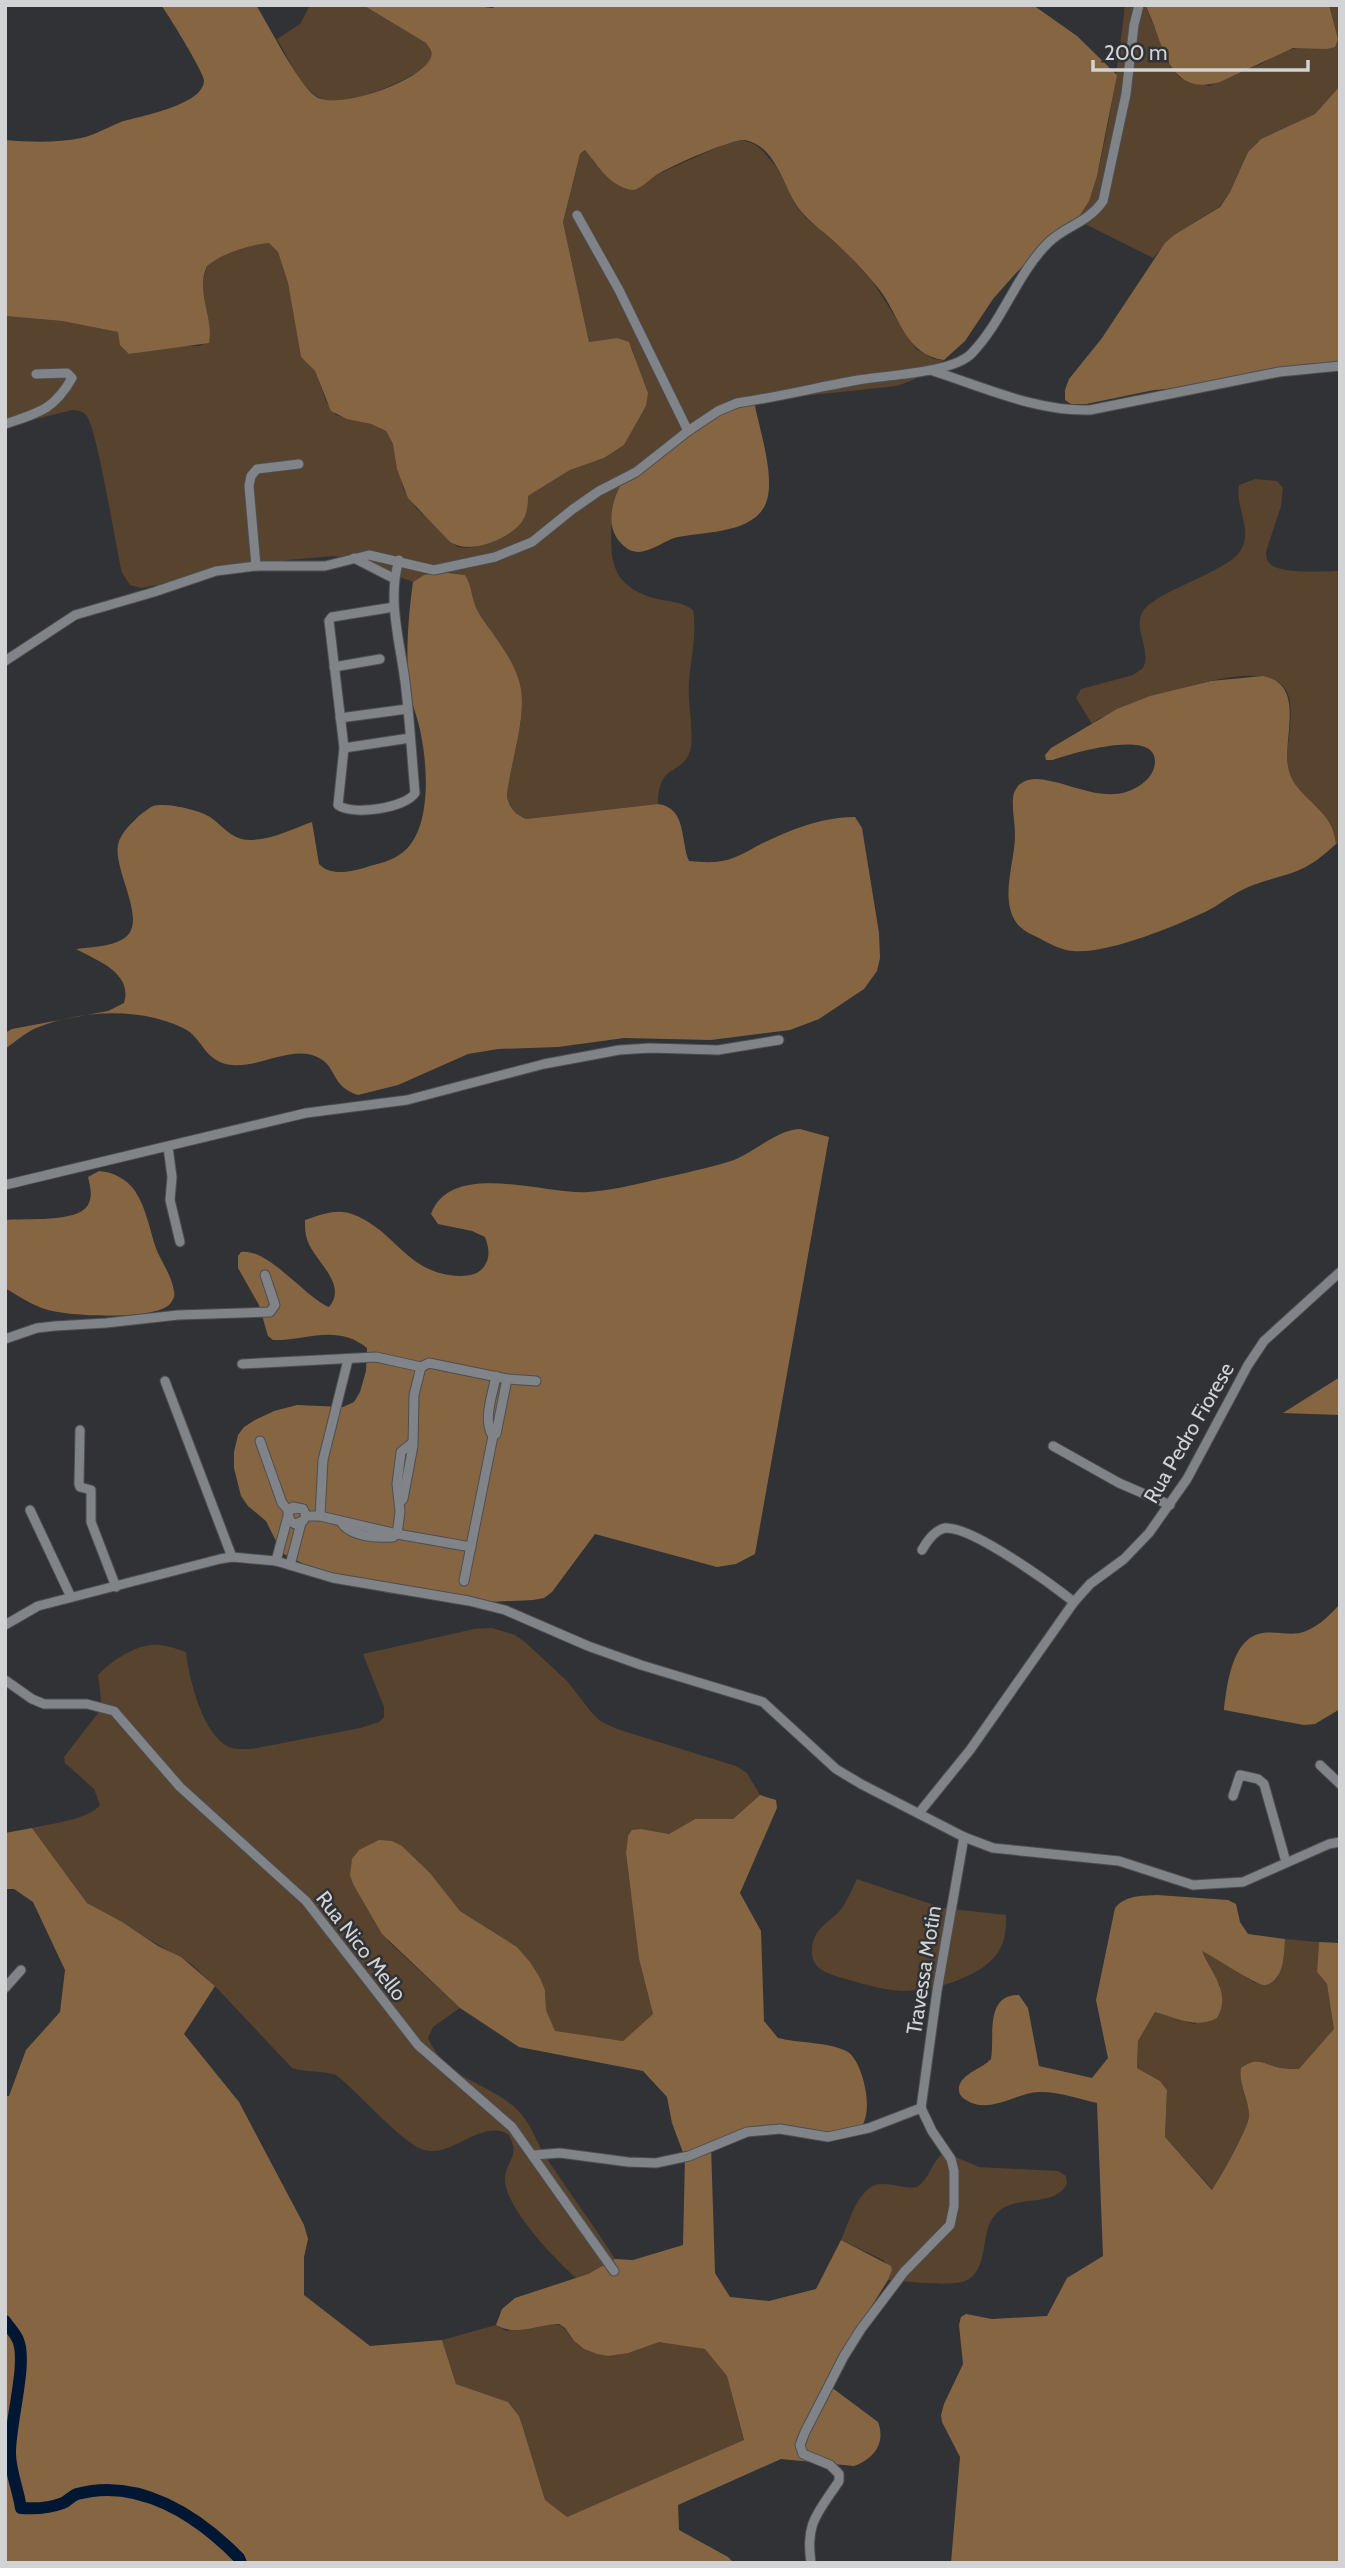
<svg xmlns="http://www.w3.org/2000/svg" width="1345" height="2568" font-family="Cabin,sans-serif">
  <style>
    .green { fill: #57432e }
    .forest { fill: #866642 }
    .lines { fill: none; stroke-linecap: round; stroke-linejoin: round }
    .river { stroke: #001734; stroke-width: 12 }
    .minor-casing { stroke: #4c4e51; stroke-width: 11 }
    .minor { stroke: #808387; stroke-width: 9 }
    .labels { text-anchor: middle; stroke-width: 5; stroke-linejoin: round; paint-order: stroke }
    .street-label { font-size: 21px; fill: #d1d3d5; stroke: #303236 }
  </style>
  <rect width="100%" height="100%" fill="#303236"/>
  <g class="green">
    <path d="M 310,5 L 363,5 L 426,43 C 429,48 433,52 431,58 C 424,76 363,98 344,101 C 336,102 325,102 318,97 C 299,86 288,57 277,39 L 300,24 Z"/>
    <path d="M 1125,5 L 1145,5 L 1172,68 L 1180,78 L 1209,86 L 1261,64 L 1280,52 L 1338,39 L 1329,5 L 1340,5 L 1340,86 L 1315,114 L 1261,139 L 1248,152 L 1230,192 L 1219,207 L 1174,235 L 1153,258 L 1077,220 C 1096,192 1100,162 1107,129 C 1115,87 1120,47 1125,5 Z"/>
    <path d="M 743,140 L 754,144 L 763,151 L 777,168 L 797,207 L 806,218 L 839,245 L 871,279 L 916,349 L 934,359 L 944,360 L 913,380 L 897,386 L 754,401 L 612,508 C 611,553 604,585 657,599 C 670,602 683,602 693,610 C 697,633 691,658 689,681 C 688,695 690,710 691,724 C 691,733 693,743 690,751 C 682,776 658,762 658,804 L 526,819 C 514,814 509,808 507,796 C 510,764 526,721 521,690 C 516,662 495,638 480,615 C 471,603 473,588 465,575 C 446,571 429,571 413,582 L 357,561 L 334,556 L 288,560 L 243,572 L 152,586 L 141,588 L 130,585 L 122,573 C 116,549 97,426 86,415 C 82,411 77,410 72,410 L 5,427 L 5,316 L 62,321 L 118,332 L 129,354 L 177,346 L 199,346 L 209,342 L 202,285 L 207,266 C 223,252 248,245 269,243 L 278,252 L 288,283 L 301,357 L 315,371 L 326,401 L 336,415 L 371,424 L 386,431 L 393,444 L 404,490 L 417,509 L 436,525 L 450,542 L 458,547 L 468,548 L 480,545 L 524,519 L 528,496 L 570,470 L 604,458 L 624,445 L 646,406 L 647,389 L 639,372 L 632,348 L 617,338 L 589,342 L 563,222 L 580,154 L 586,150 L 596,165 L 656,175 L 727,143 Z"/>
    <path d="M 1255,479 L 1277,481 L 1283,488 L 1281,506 L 1266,552 C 1266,558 1267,563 1273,566 C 1287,574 1323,571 1340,571 L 1340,843 L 1336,844 C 1327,809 1304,806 1292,779 C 1280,752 1297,721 1288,694 C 1270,646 1130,707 1098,719 L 1092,724 L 1076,698 L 1081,689 L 1133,675 L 1143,668 C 1152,650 1132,628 1143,611 C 1159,589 1232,571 1242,548 C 1252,529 1235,506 1239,485 Z"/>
    <path d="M 492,1628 L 515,1635 L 525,1642 L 567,1681 L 592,1713 L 600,1721 L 617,1729 L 736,1766 L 747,1773 L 760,1795 L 733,1819 L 695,1819 L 669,1834 L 641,1829 L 628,1836 L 626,1853 L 639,1959 L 653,2014 L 623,2041 L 554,2032 L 546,2010 L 545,1990 L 530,1962 L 517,1947 L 460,1911 L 430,1873 L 402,1846 L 359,1850 C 350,1862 349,1870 353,1884 L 390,1943 L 460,2008 L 433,2027 L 428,2038 C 448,2084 495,2082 522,2115 C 532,2127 537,2143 546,2157 C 568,2191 593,2224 615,2259 L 588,2274 L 576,2278 C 555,2259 506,2209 505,2180 C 505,2160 522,2157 508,2134 C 480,2119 453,2158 424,2150 C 403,2144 357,2091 336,2075 C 321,2070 307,2073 292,2068 L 215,1986 L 191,1964 L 87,1903 L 32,1828 C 49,1824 90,1819 100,1805 L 94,1789 L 65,1763 L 64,1757 L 102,1708 L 98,1675 C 111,1661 138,1643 158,1645 C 167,1645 177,1649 186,1652 C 189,1678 201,1728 224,1744 C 232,1750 241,1749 251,1749 L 360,1728 L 379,1722 L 384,1717 L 384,1707 L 363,1654 L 474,1629 Z"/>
    <path d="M 857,1879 L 943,1908 L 1006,1915 C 1006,1926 1006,1937 1001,1947 C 988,1976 932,1992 902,1991 C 884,1990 867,1985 849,1980 C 833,1975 810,1971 812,1950 C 813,1927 830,1923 842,1908 C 848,1899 852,1889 857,1879 Z"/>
    <path d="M 1285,1939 L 1319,1942 L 1317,1972 L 1327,1984 L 1335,2029 L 1300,2069 C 1294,2069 1287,2069 1281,2068 C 1263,2065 1259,2055 1241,2068 C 1238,2084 1249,2099 1249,2116 C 1249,2128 1220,2176 1213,2190 L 1165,2137 L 1167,2090 L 1160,2081 L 1137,2068 L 1138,2041 L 1155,2012 L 1195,2024 L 1220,1986 L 1201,1950 L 1240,1972 L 1255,1983 L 1277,1978 L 1280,1971 Z"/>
    <path d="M 942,2154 L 951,2155 L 979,2167 L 1058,2171 L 1066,2176 L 1067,2184 C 1052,2210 1014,2192 995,2215 C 979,2233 990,2271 965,2281 C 951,2287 905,2281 888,2280 L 892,2270 L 883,2260 L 841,2240 C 849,2223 859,2182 883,2184 C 895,2184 905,2189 917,2187 C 929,2179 931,2164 942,2154 Z"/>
    <path d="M 551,2324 C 566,2324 566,2333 575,2342 C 581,2348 590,2352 599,2354 C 624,2360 635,2345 657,2342 C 672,2340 691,2347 706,2349 L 727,2376 L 744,2441 L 567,2517 L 545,2501 L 523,2428 L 519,2416 L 508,2402 L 456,2384 L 442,2340 L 496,2325 L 506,2331 Z"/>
  </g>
  <g class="forest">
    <path d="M 161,5 L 256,5 C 269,26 297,82 315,96 C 335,112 423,81 431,57 C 433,51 429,48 426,43 L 363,5 L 470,5 L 492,8 L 500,5 L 1033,5 L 1077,36 L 1117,75 L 1097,176 L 1089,201 L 1077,220 L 1037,252 L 1016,273 L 993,299 L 965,341 L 944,360 C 905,355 900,316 879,289 C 867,274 853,259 839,246 C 826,233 811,224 800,210 C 783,189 777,146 745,140 C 733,138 669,167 656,175 C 649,180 643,187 634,190 C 611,188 599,167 585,150 L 580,154 L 563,222 L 589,342 L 617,338 L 629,342 L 648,393 L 646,406 L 624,445 L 604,458 L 570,470 L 528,496 C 528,505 527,516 521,523 C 507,540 470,555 450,542 L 408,498 L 397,469 L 393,444 L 386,431 L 371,424 L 347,419 L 331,411 L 315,371 L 301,357 L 288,283 L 278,252 L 269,243 C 248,245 223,253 207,266 C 195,292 214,317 209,343 L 129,354 L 120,345 L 118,332 L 62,321 L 5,316 L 5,140 C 29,142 58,143 81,138 C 95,135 108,127 121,122 C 140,116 205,105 204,80 C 204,73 168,14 161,5 Z"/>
    <path d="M 1145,5 L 1329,5 L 1338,39 L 1335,47 L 1327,49 L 1293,48 L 1220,82 C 1165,98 1164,39 1145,5 Z"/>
    <polygon points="1340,86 1340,367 1202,386 1154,390 1086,404 1071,404 1065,400 1065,390 1069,379 1102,338 1165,243 1174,235 1220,207 1230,192 1248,152 1261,139 1315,114"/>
    <path d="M 754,401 C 759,428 776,478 766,503 C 753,535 702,531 674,538 C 663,542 651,551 639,552 C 631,552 625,548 620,542 C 605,525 612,501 622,482 L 710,417 Z"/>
    <path d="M 440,572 L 465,575 C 473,587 471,602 480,615 C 495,638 516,661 521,689 C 526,721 510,764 507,796 C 509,808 515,814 526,819 L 658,804 C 687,808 680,840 689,861 C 700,862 711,863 722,861 C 736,859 749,850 761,844 C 790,830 822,817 855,817 L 862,828 L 879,933 L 880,958 L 877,971 L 864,989 L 819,1019 L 790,1030 L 711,1040 L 624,1038 L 558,1047 L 498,1049 L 468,1054 L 398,1085 L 358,1095 C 332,1087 337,1069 321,1059 C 295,1043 261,1068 232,1065 C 203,1062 204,1038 183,1028 C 140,1007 80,1010 36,1028 C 25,1033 15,1042 5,1049 L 5,1033 L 12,1029 L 108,1011 L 124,1003 C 133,973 98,961 76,949 C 91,947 109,947 123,939 C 150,924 113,871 118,845 C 120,833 132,823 140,815 C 144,812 149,808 153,806 C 165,802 200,810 210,817 C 224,827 232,840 250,840 C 271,840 292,829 312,822 L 319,864 C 330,876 349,872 364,868 C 375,864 389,862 399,855 C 432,835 428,769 421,735 C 419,721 413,708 410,694 C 405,658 408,618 413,582 L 424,575 Z"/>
    <path d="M 1263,676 C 1306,684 1283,736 1288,766 C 1292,794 1322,804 1332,828 C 1334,833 1335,839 1336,844 C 1324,855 1312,865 1297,871 C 1279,878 1260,881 1242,890 C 1229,896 1218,906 1205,912 C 1172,927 1109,954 1073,951 C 1061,950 1050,944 1039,938 C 1030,934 1019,929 1014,919 C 1001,894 1015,861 1015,835 C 1015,823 1012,810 1013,798 C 1014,786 1024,779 1035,779 C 1070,780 1109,810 1143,783 C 1150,778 1155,770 1155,761 C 1155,728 1070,754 1053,760 L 1046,760 L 1045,755 L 1051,748 L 1117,709 L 1150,696 L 1211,681 Z"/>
    <path d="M 800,1129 L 829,1137 L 755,1554 L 736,1564 L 717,1567 L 595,1534 L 552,1592 L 544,1598 L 533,1600 L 467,1603 L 387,1593 L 333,1579 L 282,1553 L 266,1521 L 248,1506 L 241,1496 L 234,1468 L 234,1452 L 238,1435 L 244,1427 L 255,1420 L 274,1411 L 297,1405 L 343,1407 L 354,1402 L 360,1392 L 366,1371 L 367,1348 C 337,1323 305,1341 273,1340 L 268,1336 L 259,1305 L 238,1268 L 238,1256 L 241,1252 C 267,1247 306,1298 329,1307 C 348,1285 316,1262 308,1242 C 305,1234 305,1228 305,1220 C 320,1215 336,1208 352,1214 C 396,1230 405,1273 458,1276 C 467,1276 477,1275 483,1268 C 491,1258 489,1248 485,1237 L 472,1231 L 438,1224 L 431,1214 C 451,1159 546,1195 588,1192 C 617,1190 644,1182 672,1176 C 693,1171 713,1167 734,1160 C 756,1151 777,1130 800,1129 Z"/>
    <path d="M 99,1171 C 113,1172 127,1179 135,1191 C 147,1209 150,1232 157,1251 C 163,1264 172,1277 174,1291 C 175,1295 174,1298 172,1301 C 163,1322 68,1316 48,1310 C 34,1306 18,1296 5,1288 L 5,1220 C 24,1218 78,1223 88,1205 C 93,1197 90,1185 88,1177 Z"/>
    <polygon points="1340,1377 1340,1415 1283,1413"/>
    <path d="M 1340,1604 L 1340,1709 L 1315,1724 L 1304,1725 L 1224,1710 C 1227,1685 1232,1637 1263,1633 C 1277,1631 1293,1637 1306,1631 C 1319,1626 1331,1614 1340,1604 Z"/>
    <path d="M 760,1795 L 776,1800 L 777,1808 L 740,1893 L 761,1931 L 764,2021 L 778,2038 C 797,2043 831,2042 848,2052 C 864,2063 877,2120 856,2132 C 853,2134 849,2134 846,2135 L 740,2133 L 711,2145 L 715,2273 L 730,2297 L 769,2301 L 816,2289 L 841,2240 L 891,2266 L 892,2270 L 888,2280 L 851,2339 L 827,2384 L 878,2422 C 886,2443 874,2459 854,2466 L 781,2459 L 678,2505 L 679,2530 L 728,2557 L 734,2563 L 5,2563 L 5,2096 L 9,2096 L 26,2050 L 60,2012 L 65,1970 L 33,1902 L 14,1889 L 5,1889 L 5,1833 L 32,1828 L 87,1903 L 122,1922 L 158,1946 L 181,1957 L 215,1986 L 184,2034 L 239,2102 L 304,2225 L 308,2239 L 304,2257 L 304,2295 L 370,2346 L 442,2340 L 456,2384 L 508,2402 L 519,2416 L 523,2428 L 545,2500 L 567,2517 L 744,2440 L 727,2376 L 705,2349 L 659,2342 L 628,2353 L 609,2356 L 597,2354 L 584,2349 L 574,2341 L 565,2328 L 559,2324 C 537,2324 517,2337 496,2325 L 502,2309 L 515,2298 L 588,2274 L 615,2259 L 633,2260 L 683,2245 L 685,2158 L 672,2123 L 667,2097 L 643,2071 L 519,2047 L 460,2008 L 382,1934 L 353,1884 L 350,1875 L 352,1859 L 359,1850 L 379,1840 L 392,1841 L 402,1846 L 430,1873 L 460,1911 L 517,1947 L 530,1962 L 540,1978 L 545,1990 L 546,2010 L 555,2031 L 623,2041 L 653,2014 L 639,1959 L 626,1853 L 628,1836 L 632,1830 L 641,1829 L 669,1834 L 695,1819 L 733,1819 Z"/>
    <path d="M 1157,1895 L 1228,1900 L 1236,1904 L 1240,1922 L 1248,1934 L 1285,1939 C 1284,1951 1284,1968 1277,1977 C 1274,1981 1269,1985 1264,1985 C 1256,1985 1213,1956 1202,1951 C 1211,1973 1232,1993 1217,2018 C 1196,2029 1177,2018 1155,2012 L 1138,2041 L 1137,2068 L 1160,2081 L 1167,2090 L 1165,2137 L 1212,2190 C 1220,2178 1249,2127 1249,2116 C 1249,2099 1238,2084 1241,2068 C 1259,2055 1263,2065 1281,2068 C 1287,2069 1294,2069 1299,2069 L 1334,2029 L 1327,1984 L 1317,1972 L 1319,1942 L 1340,1943 L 1340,2563 L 951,2563 L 960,2457 L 942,2422 L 941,2415 L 944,2404 L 963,2364 L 959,2325 L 961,2317 L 966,2314 L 992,2319 L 1047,2316 L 1067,2278 L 1103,2256 L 1097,2103 C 1080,2099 1057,2091 1039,2092 C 1015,2093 989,2115 966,2100 C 961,2097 958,2093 959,2087 C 962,2073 982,2069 991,2059 C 995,2038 984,1994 1019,1995 L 1028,2008 L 1039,2066 L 1092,2078 L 1108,2058 L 1096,2000 L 1115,1908 C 1126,1895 1140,1896 1157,1895 Z"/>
  </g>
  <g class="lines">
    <path class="river" d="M 5,2321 C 9,2327 15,2333 18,2340 C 28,2363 9,2425 10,2455 C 11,2474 18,2489 21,2508 C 35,2509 50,2508 63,2503 C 68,2501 71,2496 77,2494 C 139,2477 198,2516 239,2558 L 241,2563"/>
    <defs>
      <g id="minor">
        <polyline points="577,215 619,290 688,431"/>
        <path d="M 930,370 C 981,386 1036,412 1090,410 L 1279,372 L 1340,366"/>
        <path d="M 5,424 C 38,413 54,410 72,378 L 67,373 L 36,374"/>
        <polyline points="354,558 393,578"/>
        <polyline points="256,566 249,486 251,476 257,469 299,464"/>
        <path d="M 394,607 L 332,617 L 329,621 L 344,748 L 338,805 C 352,816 406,808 415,793 C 412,759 410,724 406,690 C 402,648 386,602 399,560"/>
        <path d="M 5,661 L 75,615 L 154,592 L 216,571 L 256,566 L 325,566 L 369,555 L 434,570 L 495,557 L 532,542 L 573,509 L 599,491 L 636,472 L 688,431 L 718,411 L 737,403 C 778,397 818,387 858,380 C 886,375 954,373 972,353 C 1003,321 1016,275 1048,243 C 1066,225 1087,224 1103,201 L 1126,94 L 1134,25 L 1139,5"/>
        <polyline points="334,667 380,659"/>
        <polyline points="340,718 407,709"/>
        <polyline points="344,748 410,738"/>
        <polyline points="168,1147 172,1177 170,1200 180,1242"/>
        <polyline points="5,1185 306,1113 407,1100 544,1064 619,1050 650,1048 718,1050 779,1040"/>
        <polyline points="5,1339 37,1328 55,1326 106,1323 178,1315 270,1312 275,1305 265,1275"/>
        <polyline points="242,1364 376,1357 421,1367 429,1363 507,1379 536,1381"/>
        <polyline points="165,1381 232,1557"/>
        <polyline points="80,1430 79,1484 80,1487 91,1490 91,1522 116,1587"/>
        <path d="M 493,1436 C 482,1420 493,1394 496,1376"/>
        <polyline points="260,1441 282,1503 289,1511"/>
        <polyline points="1053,1446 1119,1483 1170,1505"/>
        <polyline points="400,1502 403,1499 413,1446 414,1395 421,1367"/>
        <polyline points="30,1510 71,1597"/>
        <polyline points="306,1516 303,1509 293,1507 288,1513 290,1521 295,1524 303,1521 306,1516 320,1516 397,1534 471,1547"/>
        <polyline points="320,1516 323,1460 348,1360"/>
        <path d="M 341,1522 C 351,1537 376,1538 393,1537 L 397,1534"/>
        <polyline points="397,1534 400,1512 397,1484 401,1452 412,1443"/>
        <path d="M 922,1550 C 927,1541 935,1530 945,1528 C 972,1526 1051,1584 1074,1602"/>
        <polyline points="276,1561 288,1516"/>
        <polyline points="290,1565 301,1523"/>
        <polyline points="464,1581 493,1436 496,1434 507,1379"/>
        <polyline points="5,1625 38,1606 220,1559 232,1557 276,1561 333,1578 469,1601 505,1610 588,1646 641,1665 763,1702 836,1769 861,1784 964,1837 993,1848 1119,1861 1193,1885 1243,1882 1329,1844 1340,1842"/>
        <polyline points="5,1680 32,1699 44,1704 87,1704 114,1711 180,1787 306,1901 418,2045 512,2127 614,2271"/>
        <polyline points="1320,1765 1340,1784"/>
        <polyline points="1233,1796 1240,1775 1258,1779 1264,1784 1286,1862"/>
        <polyline points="919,1813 970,1750 1074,1602 1090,1584 1124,1559 1149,1533 1187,1479 1248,1365 1264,1341 1340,1272"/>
        <polyline points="5,1988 21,1970"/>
        <polyline points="921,2108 937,1991 964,1837"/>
        <polyline points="534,2155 560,2153 628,2162 656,2163 689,2156 747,2132 780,2129 828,2137 869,2128 921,2108"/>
        <path d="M 811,2563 C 805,2522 818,2513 839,2481 L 839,2474 L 830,2465 L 803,2454 L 800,2445 L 805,2432 L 844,2356 L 861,2329 L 904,2272 L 950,2225 L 954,2206 L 954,2171 L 951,2159 L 932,2131 L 921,2108"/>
      </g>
    </defs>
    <use href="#minor" class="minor-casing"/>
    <use href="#minor" class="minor"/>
  </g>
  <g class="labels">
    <g class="street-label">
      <text transform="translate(1189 1433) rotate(-60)" y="7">Rua Pedro Fiorese</text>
      <text transform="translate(361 1946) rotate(52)" y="7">Rua Nico Mello</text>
      <text transform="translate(924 1970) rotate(-81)" y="7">Travessa Motin</text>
    </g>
  </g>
  <rect width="1345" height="2568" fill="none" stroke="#d1d3d5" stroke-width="14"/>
  <path d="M1093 60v10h215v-10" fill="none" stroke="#d1d3d5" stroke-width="3.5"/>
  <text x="1104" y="60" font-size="21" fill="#d1d3d5" stroke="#303236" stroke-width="5" paint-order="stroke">200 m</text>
</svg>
